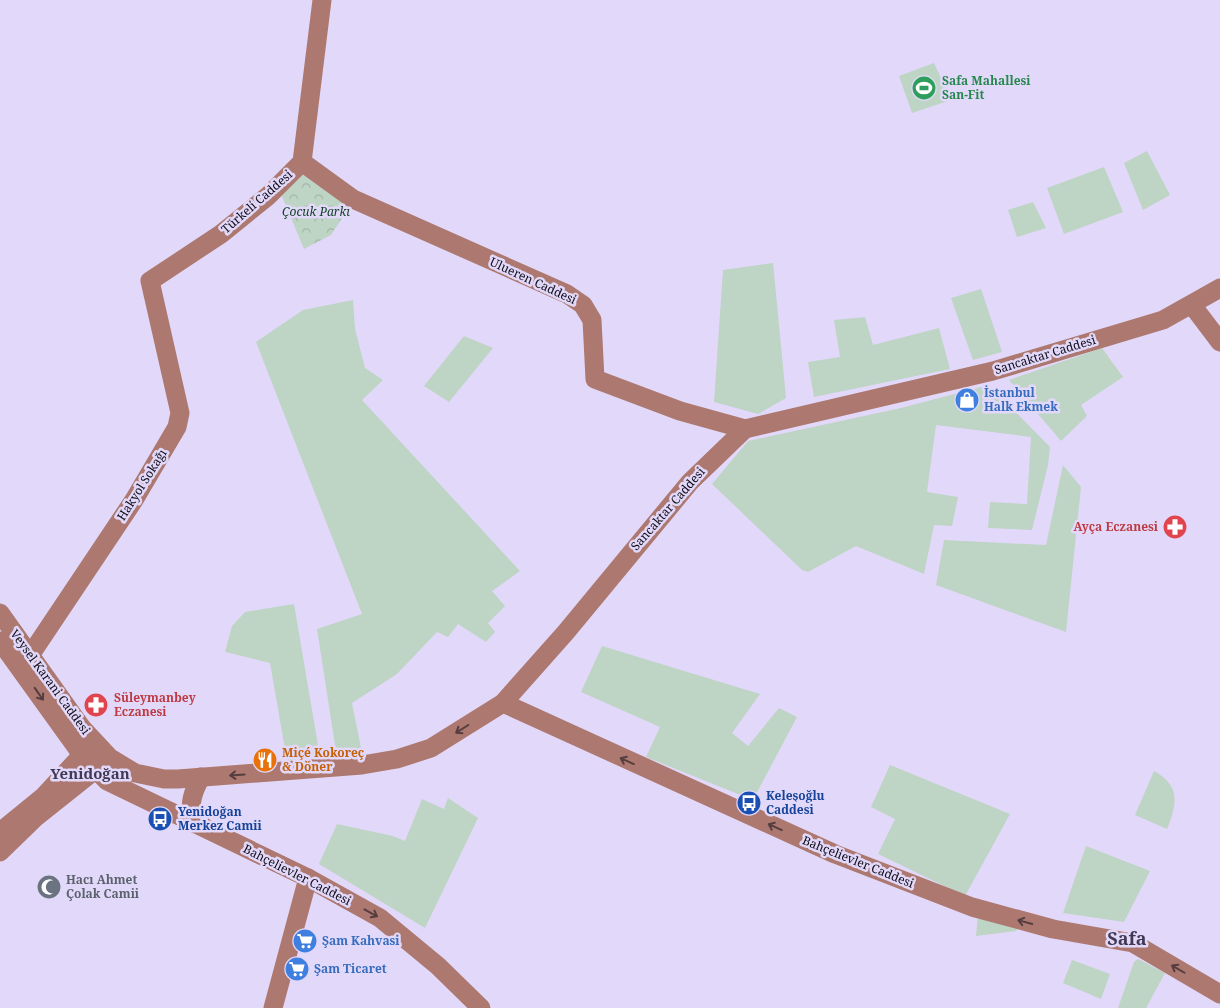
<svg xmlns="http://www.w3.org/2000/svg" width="1220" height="1008" font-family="'Noto Serif',serif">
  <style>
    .grass { fill: #bed4c4 }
    .park { fill: url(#park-crowns) }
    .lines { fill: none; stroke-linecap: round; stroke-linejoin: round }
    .secondary { stroke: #ad786f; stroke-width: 19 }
    .oneway { stroke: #563d3f }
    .labels { text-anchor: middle; stroke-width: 5; stroke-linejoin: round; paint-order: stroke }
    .leisure-label { font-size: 12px; font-weight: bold; fill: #27864d; stroke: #e2d9fa; text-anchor: start }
    .street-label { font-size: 12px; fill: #0f0c17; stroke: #e2d9fa }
    .park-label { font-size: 12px; font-style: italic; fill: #0f3e22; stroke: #e2d9fa }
    .shop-label { font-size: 12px; font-weight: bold; fill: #366cbe; stroke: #e2d9fa; text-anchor: start }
    .health-label { font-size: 12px; font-weight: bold; fill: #be3a42; stroke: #e2d9fa; text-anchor: end }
    .food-label { font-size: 12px; font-weight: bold; fill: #c56008; stroke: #e2d9fa; text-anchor: start }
    .transit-label { font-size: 12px; font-weight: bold; fill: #164399; stroke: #e2d9fa; text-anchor: start }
    .worship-label { font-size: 12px; font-weight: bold; fill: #5b616d; stroke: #e2d9fa; text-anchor: start }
    .quarter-label { font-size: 15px; font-weight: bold; fill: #413954; stroke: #e2d9fa }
    .district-label { font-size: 18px; font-weight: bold; fill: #413954; stroke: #e2d9fa }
  </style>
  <defs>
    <pattern id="park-crowns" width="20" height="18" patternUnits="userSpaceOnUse" patternTransform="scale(1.25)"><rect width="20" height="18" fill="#bed4c4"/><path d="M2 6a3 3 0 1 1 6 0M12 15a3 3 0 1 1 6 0" fill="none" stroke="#a2b5a8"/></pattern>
  </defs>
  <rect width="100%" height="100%" fill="#e2d9fa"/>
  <g class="grass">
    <polygon points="934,63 951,100 912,113 899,76"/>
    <polygon points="1147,151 1170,195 1143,210 1124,163"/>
    <polygon points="1104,167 1123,212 1064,234 1047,188"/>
    <polygon points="1033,202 1046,228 1017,237 1008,210"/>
    <polygon points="773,263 786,398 758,414 714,402 723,270"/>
    <polygon points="981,289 1002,352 973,360 951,298"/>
    <polygon points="353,300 355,329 365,368 383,380 362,400 520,571 492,591 505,606 488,623 495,632 486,642 458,624 448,637 437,632 397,674 352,703 363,758 337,758 317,629 362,614 256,342 303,310"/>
    <polygon points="865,317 873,345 939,328 950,369 814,397 808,362 840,357 834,320"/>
    <polygon points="464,336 493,348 449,402 424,386"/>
    <polygon points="1102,348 1123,377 1081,405 1087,416 1061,441 1009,380"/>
    <polygon points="989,385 1050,447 1048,465 1032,530 988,528 990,502 1027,504 1031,437 936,425 927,492 958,497 952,526 934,525 924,574 856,546 808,572 802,570 712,484 748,441 901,408"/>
    <polygon points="1063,465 1081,487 1066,632 936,585 944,540 1046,545"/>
    <polygon points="294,604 320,757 287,761 270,663 225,652 232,626 245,612"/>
    <polygon points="602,646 760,694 732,733 748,746 779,708 797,717 753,800 646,757 660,727 581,692"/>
    <polygon points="890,765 1010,814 965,896 878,854 895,819 871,807"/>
    <path d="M 1154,771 C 1181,786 1177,804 1167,829 L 1135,815 Z"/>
    <polygon points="448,798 478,818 425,928 319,864 337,824 393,836 405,841 422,799 444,809"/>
    <polygon points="1086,846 1150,871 1124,922 1063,913"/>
    <polygon points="978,915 1018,928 1016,931 976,936"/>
    <polygon points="1138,959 1165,973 1146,1008 1118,1008 1134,962"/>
    <polygon points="1072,960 1110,974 1101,999 1063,983"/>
  </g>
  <polygon class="park" points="305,172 350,206 331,235 304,249 281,194"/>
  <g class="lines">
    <g class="secondary">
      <polyline points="302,162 353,199 567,294 583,305 592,320 595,379 680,411 745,429"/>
      <polyline points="1192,305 1220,342"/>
      <polyline points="0,613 82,728 110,758 135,773 164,779 178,779 362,765 397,759 431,748 503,703 566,632 690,482 745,429 993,371 1163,320 1220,288"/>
      <polyline points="0,641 82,755 107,781 308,878 380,918 438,966 481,1008"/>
      <polyline points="20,666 31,654 134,500 177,427 180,413 150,281 221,234 268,196 302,162 322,0"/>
      <polyline points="503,703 835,854 972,907 1053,929 1133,943 1220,994"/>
      <path d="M 201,777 C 192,793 184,814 203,826"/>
      <polyline points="0,832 44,796 82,755"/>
      <polyline points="0,852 36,817 95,770 99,759"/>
      <polyline points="273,1008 308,878"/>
    </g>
  </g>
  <defs><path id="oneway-shaft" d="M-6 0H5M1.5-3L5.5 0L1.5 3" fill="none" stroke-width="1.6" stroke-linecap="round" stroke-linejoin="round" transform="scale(1.25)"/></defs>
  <g class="oneway">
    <use href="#oneway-shaft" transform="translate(39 694) rotate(55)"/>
    <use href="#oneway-shaft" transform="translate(462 729) rotate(148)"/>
    <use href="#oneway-shaft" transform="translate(627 761) rotate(-156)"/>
    <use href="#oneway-shaft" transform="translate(237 775) rotate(176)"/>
    <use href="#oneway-shaft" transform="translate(775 827) rotate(-156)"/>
    <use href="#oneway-shaft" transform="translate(371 913) rotate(29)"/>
    <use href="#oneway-shaft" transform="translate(1025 922) rotate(-165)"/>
    <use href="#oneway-shaft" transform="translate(1178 969) rotate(-150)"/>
  </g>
  <defs>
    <symbol id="stadium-disc" viewBox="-11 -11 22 22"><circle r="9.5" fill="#2e9e5b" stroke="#e2d9fa"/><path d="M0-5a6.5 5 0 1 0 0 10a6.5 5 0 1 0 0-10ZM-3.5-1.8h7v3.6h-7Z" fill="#fff"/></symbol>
    <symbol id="shop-disc" viewBox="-11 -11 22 22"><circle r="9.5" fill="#3f7fe0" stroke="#e2d9fa"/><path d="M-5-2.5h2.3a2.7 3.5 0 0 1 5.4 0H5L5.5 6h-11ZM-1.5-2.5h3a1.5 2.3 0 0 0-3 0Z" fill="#fff"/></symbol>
    <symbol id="pharmacy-disc" viewBox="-11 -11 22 22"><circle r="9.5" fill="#e0444e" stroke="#e2d9fa"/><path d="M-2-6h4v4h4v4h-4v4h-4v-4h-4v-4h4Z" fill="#fff"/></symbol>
    <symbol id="restaurant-disc" viewBox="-11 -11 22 22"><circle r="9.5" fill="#e8710a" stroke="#e2d9fa"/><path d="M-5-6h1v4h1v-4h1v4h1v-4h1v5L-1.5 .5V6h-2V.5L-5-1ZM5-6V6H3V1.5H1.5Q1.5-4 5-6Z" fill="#fff"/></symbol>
    <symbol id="bus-disc" viewBox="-11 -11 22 22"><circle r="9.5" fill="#1a4fb4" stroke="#e2d9fa"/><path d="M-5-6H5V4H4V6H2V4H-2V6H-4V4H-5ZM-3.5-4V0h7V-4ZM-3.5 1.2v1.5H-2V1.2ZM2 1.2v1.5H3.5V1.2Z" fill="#fff"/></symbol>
    <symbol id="mosque-disc" viewBox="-11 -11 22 22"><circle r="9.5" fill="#6b7280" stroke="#e2d9fa"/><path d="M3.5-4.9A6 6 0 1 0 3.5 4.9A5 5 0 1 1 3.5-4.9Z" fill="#fff"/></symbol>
    <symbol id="supermarket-disc" viewBox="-11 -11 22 22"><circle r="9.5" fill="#3f7fe0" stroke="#e2d9fa"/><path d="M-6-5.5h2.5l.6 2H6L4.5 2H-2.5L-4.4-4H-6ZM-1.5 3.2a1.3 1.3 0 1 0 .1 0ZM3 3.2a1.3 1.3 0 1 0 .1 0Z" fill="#fff"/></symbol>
  </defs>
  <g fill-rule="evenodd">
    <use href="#stadium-disc" x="910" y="74" width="28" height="28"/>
    <use href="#shop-disc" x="953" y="386" width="28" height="28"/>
    <use href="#pharmacy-disc" x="1161" y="513" width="28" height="28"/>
    <use href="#pharmacy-disc" x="82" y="691" width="28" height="28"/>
    <use href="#restaurant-disc" x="251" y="746" width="28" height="28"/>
    <use href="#bus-disc" x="735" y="789" width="28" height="28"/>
    <use href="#bus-disc" x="146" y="805" width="28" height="28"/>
    <use href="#mosque-disc" x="35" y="873" width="28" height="28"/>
    <use href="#supermarket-disc" x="291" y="927" width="28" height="28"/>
    <use href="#supermarket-disc" x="283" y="955" width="28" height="28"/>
  </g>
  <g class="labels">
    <g class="leisure-label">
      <text x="942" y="85">Safa Mahallesi<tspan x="942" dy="14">San-Fit</tspan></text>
    </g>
    <g class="street-label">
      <text transform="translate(257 202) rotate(-41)" y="4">Türkeli Caddesi</text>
      <text transform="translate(533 281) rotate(25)" y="4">Ulueren Caddesi</text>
      <text transform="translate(1045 355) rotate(-17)" y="4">Sancaktar Caddesi</text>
      <text transform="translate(142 485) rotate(-58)" y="4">Hakyol Sokağı</text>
      <text transform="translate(668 509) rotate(-49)" y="4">Sancaktar Caddesi</text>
      <text transform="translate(50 682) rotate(54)" y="4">Veysel Karani Caddesi</text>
      <text transform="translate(858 862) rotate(22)" y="4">Bahçelievler Caddesi</text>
      <text transform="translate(297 875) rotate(27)" y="4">Bahçelievler Caddesi</text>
    </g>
    <g class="park-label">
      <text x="316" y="216">Çocuk Parkı</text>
    </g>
    <g class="shop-label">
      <text x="984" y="397">İstanbul<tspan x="984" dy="14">Halk Ekmek</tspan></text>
      <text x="322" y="945">Şam Kahvasi</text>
      <text x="314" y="973">Şam Ticaret</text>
    </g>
    <g class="health-label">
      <text x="1158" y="531">Ayça Eczanesi</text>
      <text x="114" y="702" text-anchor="start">Süleymanbey<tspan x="114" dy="14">Eczanesi</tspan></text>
    </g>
    <g class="food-label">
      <text x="282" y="757">Miçé Kokoreç<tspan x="282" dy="14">&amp; Döner</tspan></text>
    </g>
    <g class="transit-label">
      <text x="766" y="800">Keleşoğlu<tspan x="766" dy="14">Caddesi</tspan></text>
      <text x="178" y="816">Yenidoğan<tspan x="178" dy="14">Merkez Camii</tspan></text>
    </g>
    <g class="worship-label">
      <text x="66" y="884">Hacı Ahmet<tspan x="66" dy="14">Çolak Camii</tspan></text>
    </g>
    <g class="quarter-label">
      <text x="90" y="779">Yenidoğan</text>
    </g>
    <g class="district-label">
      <text x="1127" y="945">Safa</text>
    </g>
  </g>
</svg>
